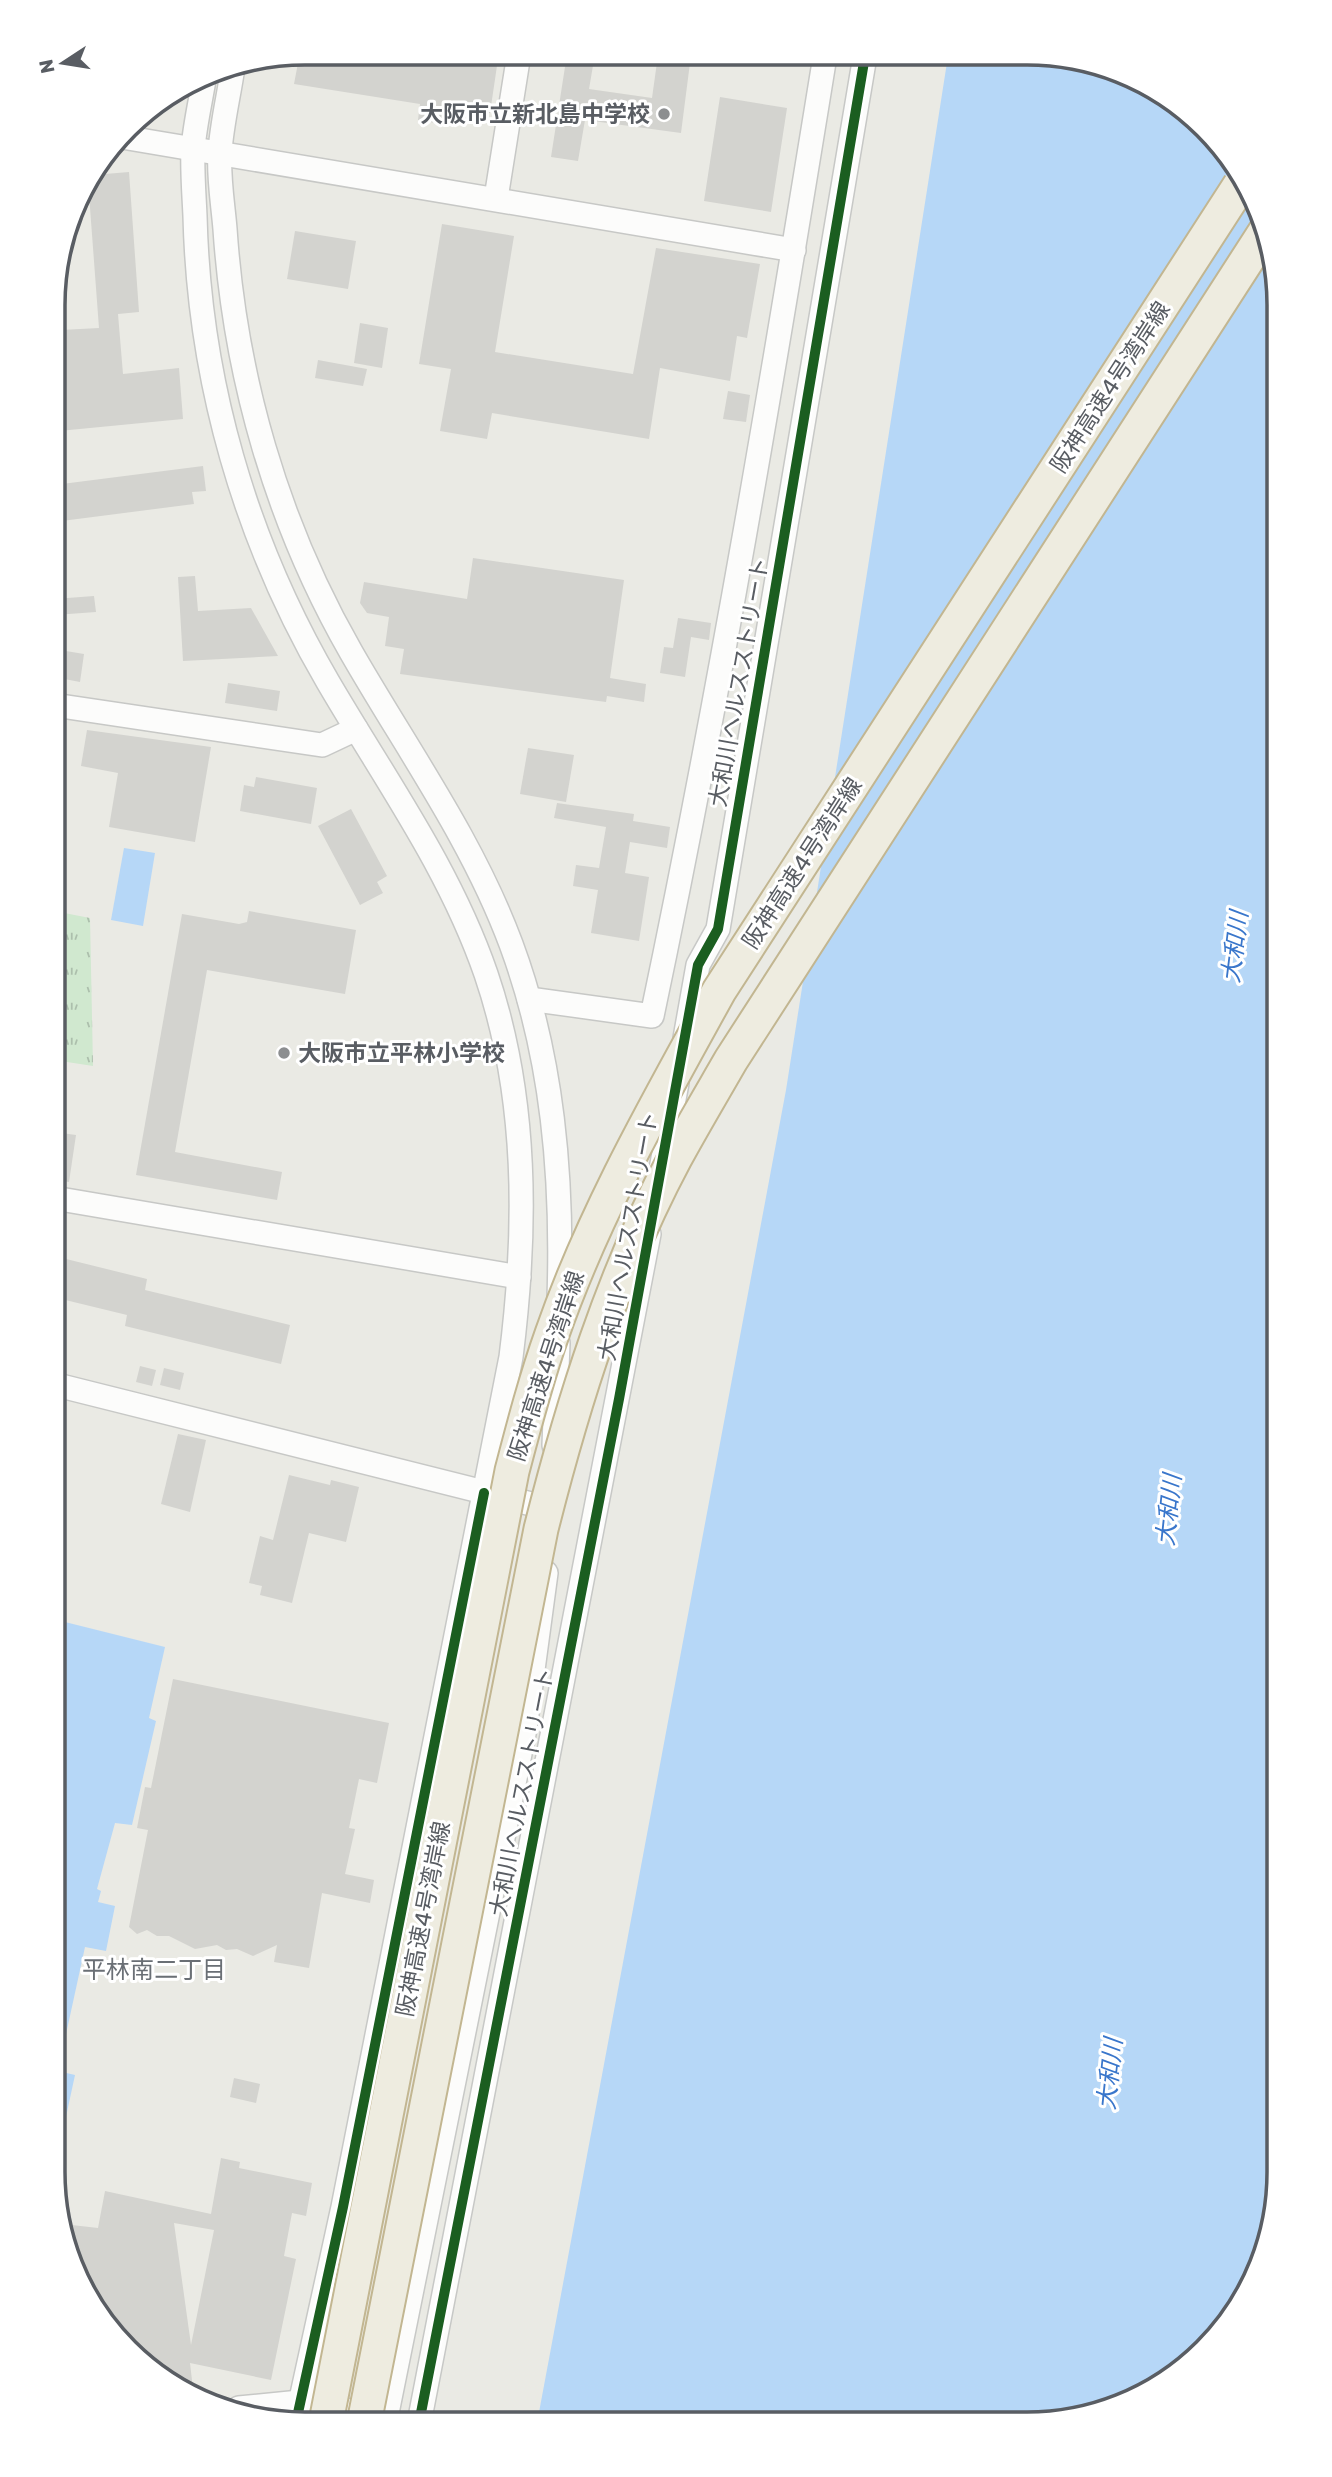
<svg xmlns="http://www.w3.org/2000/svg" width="1332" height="2477" font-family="Rubik,'Noto Sans JP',sans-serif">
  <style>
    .park { fill: url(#park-tufts) }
    .water { fill: #b6d7f7 }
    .building { fill: #d3d3cf; fill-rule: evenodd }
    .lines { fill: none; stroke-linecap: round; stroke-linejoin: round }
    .minor-casing { stroke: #c7c8c6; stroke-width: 26 }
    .minor { stroke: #fcfcfb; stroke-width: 23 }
    .highway-bridge-casing { stroke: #c2b691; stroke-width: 37; stroke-linecap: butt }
    .highway-bridge { stroke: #eeece0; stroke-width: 33 }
    .cycleway-casing { stroke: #fff; stroke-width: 15 }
    .cycleway { stroke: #1b5e20; stroke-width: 10 }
    .poi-dot { fill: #8c8e90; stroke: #fff; stroke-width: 2.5 }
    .labels { text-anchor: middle; stroke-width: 6; stroke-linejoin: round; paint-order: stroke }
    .poi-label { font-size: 23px; font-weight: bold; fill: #595d63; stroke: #fff; text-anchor: end }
    .street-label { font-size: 23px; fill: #595d63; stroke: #fff }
    .water-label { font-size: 24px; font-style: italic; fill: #3976cb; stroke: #fff }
    .neighbourhood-label { font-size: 24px; fill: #6a6f75; stroke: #fff }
    .rim { fill: none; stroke: #595d63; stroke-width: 3.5 }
  </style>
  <defs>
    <pattern id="park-tufts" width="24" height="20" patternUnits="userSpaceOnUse" patternTransform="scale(1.75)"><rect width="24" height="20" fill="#d0e8cf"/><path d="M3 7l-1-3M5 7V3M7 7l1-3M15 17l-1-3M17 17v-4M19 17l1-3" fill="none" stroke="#acbfac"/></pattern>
  </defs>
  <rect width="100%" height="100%" fill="#eaeae4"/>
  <polygon class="park" points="54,911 90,918 93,1066 54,1060"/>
  <g class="water">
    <polygon points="948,56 1076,57 1193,115 1266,224 1279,305 1279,2189 1266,2253 1227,2325 1180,2373 1108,2411 1027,2424 537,2423 786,1090"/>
    <polygon points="124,848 155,853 143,926 111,920"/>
    <polygon points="53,1619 165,1647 149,1718 156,1721 132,1825 115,1823 97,1889 101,1891 98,1902 115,1906 106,1951 85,1947 58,2071 75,2075 53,2177"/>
  </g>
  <g class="building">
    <polygon points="316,53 473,54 498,59 490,113 444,106 441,124 418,120 420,104 294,84 298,63 314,66"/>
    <polygon points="567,54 595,54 589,89 652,98 658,55 691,55 681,133 585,120 578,161 551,157"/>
    <polygon points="720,97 787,108 771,212 704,201"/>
    <polygon points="129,172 139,312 118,314 123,374 179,368 183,419 59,431 56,381 65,380 61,330 99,328 88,181 93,175"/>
    <polygon points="442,224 514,236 495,352 633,374 656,248 760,264 747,338 737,336 730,381 660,368 649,439 492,413 487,439 440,431 451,369 419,364"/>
    <polygon points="295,231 356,241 348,289 287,279"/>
    <polygon points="360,323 388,328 382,368 354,363"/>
    <polygon points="318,360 367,369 363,386 315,378"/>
    <polygon points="728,391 750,395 746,422 723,419"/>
    <polygon points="203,466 206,491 192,492 194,504 54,522 54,485"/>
    <polygon points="473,558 624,580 610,678 646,684 644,702 607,696 606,702 400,674 404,649 385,646 389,617 367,613 360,603 364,582 467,599"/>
    <polygon points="195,576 198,611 251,608 278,656 183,661 178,577"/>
    <polygon points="94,596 96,612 55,615 54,599"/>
    <polygon points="678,618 711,623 709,640 691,637 685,677 660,673 664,647 673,648"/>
    <polygon points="54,649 84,654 80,682 54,677"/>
    <polygon points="228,683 280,691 277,711 225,703"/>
    <polygon points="87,730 211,747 195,842 109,827 118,773 81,766"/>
    <polygon points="528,748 574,755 566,802 520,794"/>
    <polygon points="256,777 317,788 311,824 240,811 244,785 254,787"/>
    <polygon points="557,803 634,814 633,821 670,827 667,848 630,842 625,873 649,877 639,941 591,933 598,890 573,886 576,865 599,868 606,827 554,818"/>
    <polygon points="351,809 387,876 377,882 383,893 360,905 318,826"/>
    <polygon points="249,911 356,930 345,994 207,970 175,1152 282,1172 277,1200 136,1175 182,914 239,924 247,922"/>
    <polygon points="54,1132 76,1135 69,1182 54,1180"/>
    <polygon points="54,1256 147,1279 145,1290 290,1325 281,1364 125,1326 127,1315 53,1297"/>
    <polygon points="140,1366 156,1370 152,1386 136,1382"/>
    <polygon points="164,1368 184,1373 180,1390 160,1385"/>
    <polygon points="178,1434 206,1440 190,1512 161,1504"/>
    <polygon points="289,1475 330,1485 331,1480 359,1487 346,1542 309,1533 292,1603 260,1595 262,1586 249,1583 260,1536 273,1540"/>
    <polygon points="173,1679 389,1723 377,1783 359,1779 349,1828 355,1829 345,1874 374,1880 370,1903 322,1893 309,1968 274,1962 277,1945 253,1956 237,1949 226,1950 217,1945 195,1949 169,1936 157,1936 147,1930 137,1934 129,1927 148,1830 137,1828 145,1787 151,1788"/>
    <polygon points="234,2078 260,2084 256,2103 230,2097"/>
    <path d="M 221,2158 L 240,2162 L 239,2168 L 312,2183 L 306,2216 L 292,2213 L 284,2256 L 296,2259 L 271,2380 L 190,2363 L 193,2389 L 159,2375 L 158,2366 L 147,2368 L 104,2325 L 66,2254 L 63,2224 L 98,2228 L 105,2191 L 211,2214 ZM 174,2223 L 214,2230 L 191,2345 Z"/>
  </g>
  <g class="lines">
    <defs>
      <g id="minor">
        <path d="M 233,67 C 229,95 222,123 220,151 C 218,176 223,204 225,229 C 235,377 277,523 351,652 C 406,748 472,839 511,944 C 553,1057 563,1178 559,1298"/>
        <path d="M 205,74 C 201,99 195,124 193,148 C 192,170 194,194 195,216 C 199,380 245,540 328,682 C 384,778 449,867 486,974 C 528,1097 527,1230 511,1357 L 343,2207 L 296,2422"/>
        <polyline points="122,137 794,250"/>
        <polyline points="496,198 519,54"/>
        <polyline points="54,705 322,745 356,729"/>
        <path d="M 529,999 L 652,1016 C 719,698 773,377 825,56"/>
        <polyline points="685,1038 698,965 718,929 865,56"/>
        <polyline points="661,1169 677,1083"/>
        <polyline points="54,1198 519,1277"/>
        <polyline points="53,1384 551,1509"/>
        <polyline points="554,1445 558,1343"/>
        <polyline points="239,2408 300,2402 380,2416"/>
        <polyline points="385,2423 525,1729 546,1573"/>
        <polyline points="419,2423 649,1234"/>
      </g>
    </defs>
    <use href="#minor" class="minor-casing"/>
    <use href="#minor" class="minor"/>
    <defs>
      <g id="highway-bridge">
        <path d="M 326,2422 L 512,1471 C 524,1425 536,1379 552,1334 C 594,1213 658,1102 719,991 L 1240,185"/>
        <path d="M 364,2423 L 541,1529 C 573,1402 613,1274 675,1158 C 693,1125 712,1093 731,1060 L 1267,229"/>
      </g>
    </defs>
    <use href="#highway-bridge" class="highway-bridge-casing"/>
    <use href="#highway-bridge" class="highway-bridge"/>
    <defs>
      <g id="cycleway">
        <polyline points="296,2422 343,2207 484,1493"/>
        <polyline points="419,2423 619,1399 698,965 718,929 865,56"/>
      </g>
    </defs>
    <use href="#cycleway" class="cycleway-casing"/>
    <use href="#cycleway" class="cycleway"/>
  </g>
  <g class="poi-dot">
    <circle cx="664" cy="114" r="7"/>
    <circle cx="284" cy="1053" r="7"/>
  </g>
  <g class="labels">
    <g class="poi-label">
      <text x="650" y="122">大阪市立新北島中学校</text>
      <text x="298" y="1061" text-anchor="start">大阪市立平林小学校</text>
    </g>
    <g class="street-label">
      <text transform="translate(1110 387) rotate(-57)" y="8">阪神高速4号湾岸線</text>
      <text transform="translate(739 682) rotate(-80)" y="8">大和川ヘルスストリート</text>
      <text transform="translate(802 863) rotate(-57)" y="8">阪神高速4号湾岸線</text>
      <text transform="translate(628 1236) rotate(-80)" y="8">大和川ヘルスストリート</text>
      <text transform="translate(546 1366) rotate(-72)" y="8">阪神高速4号湾岸線</text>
      <text transform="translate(522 1792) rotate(-79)" y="8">大和川ヘルスストリート</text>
      <text transform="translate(423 1919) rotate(-79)" y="8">阪神高速4号湾岸線</text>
    </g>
    <g class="water-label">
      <text transform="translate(1235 947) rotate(-83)" y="8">大和川</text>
      <text transform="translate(1169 1510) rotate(-84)" y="8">大和川</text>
      <text transform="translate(1110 2074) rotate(-84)" y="8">大和川</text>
    </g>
    <g class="neighbourhood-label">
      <text x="154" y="1978">平林南二丁目</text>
    </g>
  </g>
  <path d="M0 0H1332V2477H0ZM305 65H1027A240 240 0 0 1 1267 305V2172A240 240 0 0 1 1027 2412H305A240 240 0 0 1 65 2172V305A240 240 0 0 1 305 65Z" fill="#fff" fill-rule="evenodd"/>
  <path class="rim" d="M305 65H1027A240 240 0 0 1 1267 305V2172A240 240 0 0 1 1027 2412H305A240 240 0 0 1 65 2172V305A240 240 0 0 1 305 65Z"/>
  <g transform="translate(63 63) rotate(258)" stroke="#ffffff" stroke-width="5" paint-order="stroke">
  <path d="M0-5L12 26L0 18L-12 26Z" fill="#595d63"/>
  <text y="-10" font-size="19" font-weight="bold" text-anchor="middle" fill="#595d63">N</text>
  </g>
</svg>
